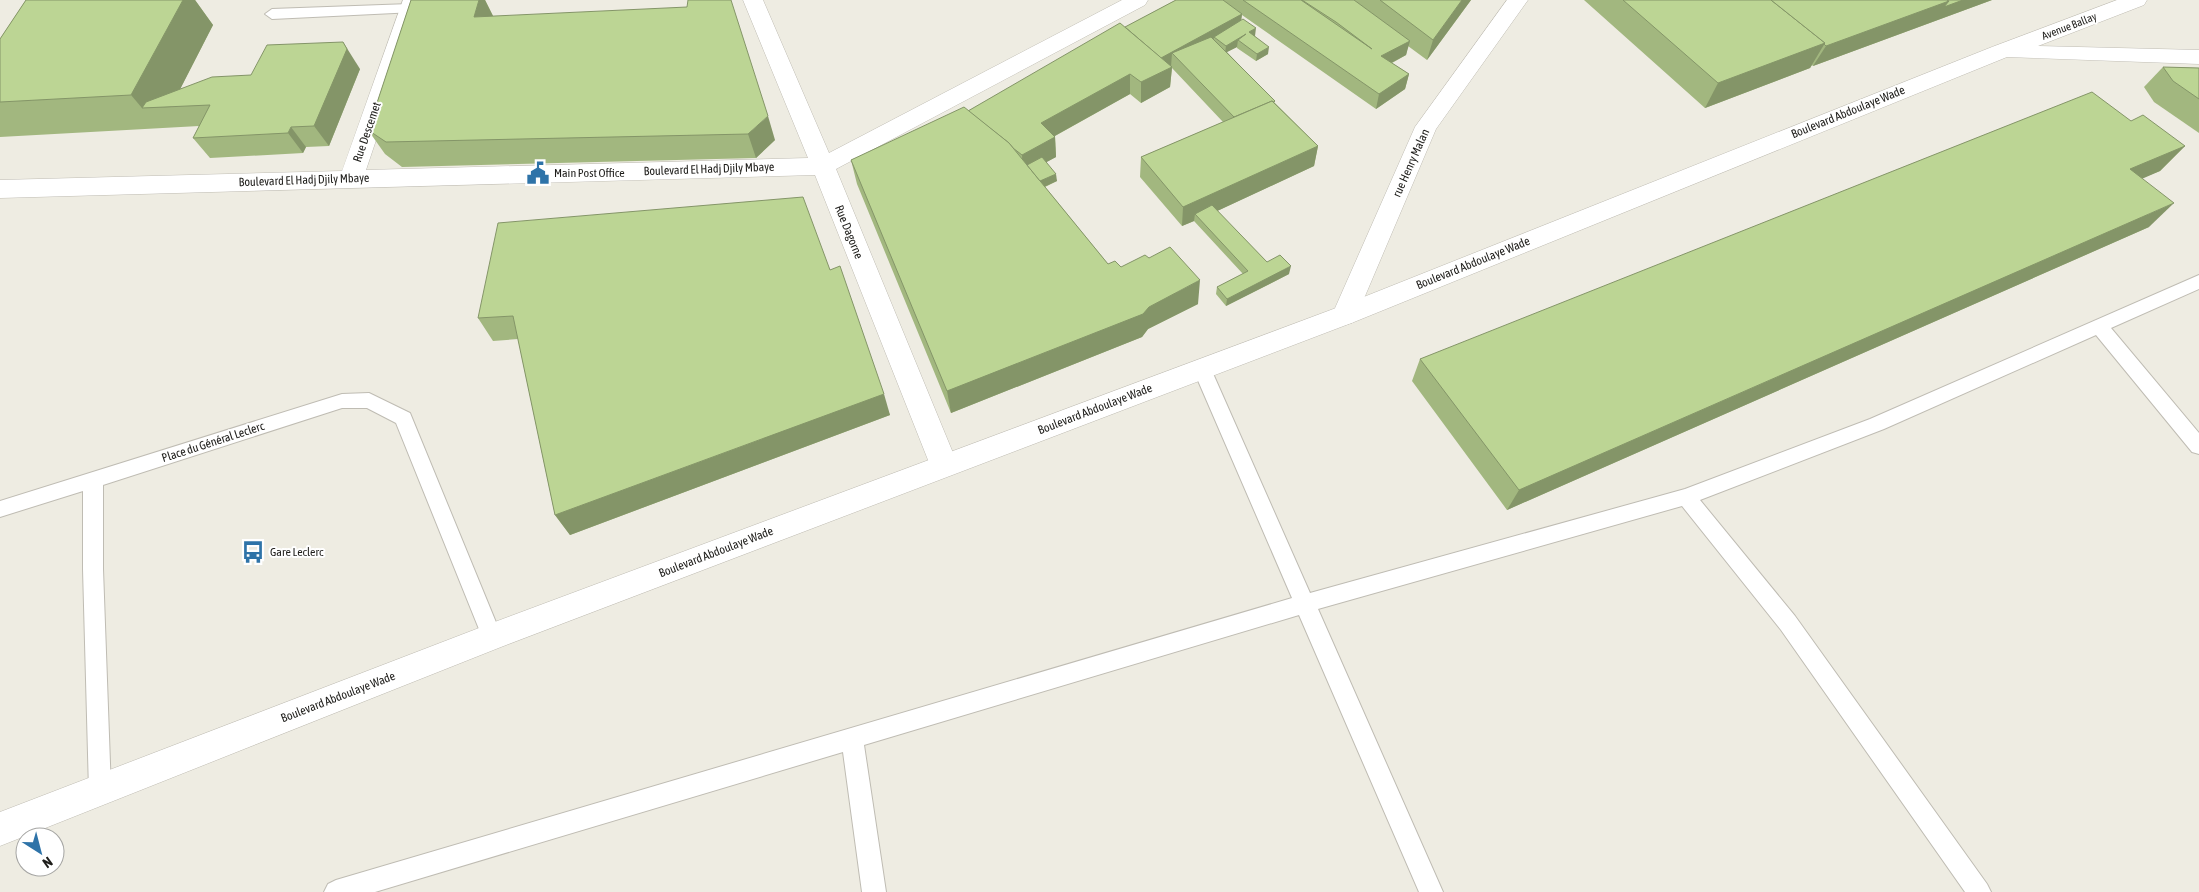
<svg xmlns="http://www.w3.org/2000/svg" width="2199" height="892" font-family="'Asap Condensed',sans-serif">
  <style>
    .lines { fill: none; stroke-linecap: round; stroke-linejoin: round }
    .lane-casing { stroke: #bfbcb3; stroke-width: 2 }
    .street-casing { stroke: #bfbcb3; stroke-width: 1 }
    .secondary-casing { stroke: #bfbcb3; stroke-width: 1 }
    .lane { fill: #fff; fill-rule: evenodd }
    .street { fill: #fff; fill-rule: evenodd }
    .secondary { fill: #fff; fill-rule: evenodd }
    .wall { fill: #a2b77f }
    .shaded-wall { fill: #849568 }
    .building { fill: #bcd594; stroke: #849568 }
    .labels { text-anchor: middle; stroke-width: 4; stroke-linejoin: round; paint-order: stroke }
    .far-street-label { font-size: 11px; fill: #1e1d1a; stroke: #fff }
    .street-label { font-size: 12px; fill: #1e1d1a; stroke: #fff }
    .poi-label { font-size: 12px; fill: #1e1d1a; stroke: #fff; text-anchor: start }
  </style>
  <rect width="100%" height="100%" fill="#eeece2"/>
  <g class="lines">
    <defs>
      <g id="lane">
        <polygon points="410,4 417,9 415,12 272,19 265,14 272,9"/>
        <polygon points="2199,275 2199,289 2111,328 2199,433 2199,454 2192,452 2096,335 1884,429 1700,500 1795,616 1987,884 1991,892 1965,892 1781,630 1682,506 1318,609 1443,892 1419,892 1299,615 864,745 886,892 862,892 843,752 375,892 324,892 328,884 336,880 1292,598 1193,369 1196,364 1202,362 1208,364 1211,369 1310,593 1685,489 1870,419"/>
        <polygon points="369,393 410,413 502,637 499,644 492,647 485,644 396,423 367,408 342,408 103,485 103,569 111,791 108,799 100,802 92,799 89,791 83,569 83,491 0,517 0,501 342,394"/>
      </g>
      <g id="street">
        <polygon points="403,0 423,0 366,170 808,158 743,0 763,0 829,153 1122,0 1148,0 1145,5 836,169 958,465 954,473 944,477 934,473 930,465 815,175 0,198 0,180 342,171"/>
        <polygon points="1507,0 1528,0 1436,129 1354,322 1345,325 1336,322 1332,315 1415,127"/>
      </g>
      <polygon id="secondary" points="2117,0 2147,0 2144,5 2038,46 2199,50 2199,64 2007,57 1354,322 501,647 0,846 0,812 492,623 1336,308 1992,47"/>
    </defs>
    <use href="#lane" class="lane-casing"/>
    <use href="#street" class="street-casing"/>
    <use href="#secondary" class="secondary-casing"/>
    <use href="#lane" class="lane"/>
    <use href="#street" class="street"/>
    <use href="#secondary" class="secondary"/>
  </g>
  <g class="wall">
    <polygon points="26,0 195,0 213,25 180,89 251,75 360,69 329,146 306,147 303,153 210,158 193,138 199,126 0,137 0,39"/>
    <polygon points="411,0 485,0 493,16 775,140 756,158 402,167 385,154 368,130"/>
    <polygon points="1176,0 1471,0 1427,60 1408,46 1406,55 1392,63 1409,74 1405,89 1376,109 1242,15 1241,21 1255,36 1268,54 1256,61 1237,48 1237,47 1227,52 1275,103 1318,146 1314,166 1217,211 1267,262 1289,274 1226,306 1216,294 1217,287 1243,274 1194,221 1182,226 1140,177 1141,157 1223,122 1172,68 1170,87 1141,103 1130,94 1055,136 1056,157 1046,162 1057,181 1045,187 1108,264 1121,267 1198,304 1148,329 1142,337 951,413 857,184 851,160 968,111"/>
    <polygon points="1584,0 1992,0 1813,66 1812,65 1810,68 1705,108"/>
    <polygon points="2163,67 2199,68 2199,133 2154,102 2144,87"/>
    <polygon points="2131,121 2185,146 2160,171 2142,178 2149,227 1507,510 1412,381 1420,359"/>
    <polygon points="830,270 890,415 570,535 555,515 518,339 493,341 478,318"/>
  </g>
  <g class="shaded-wall">
    <polygon points="183,0 195,0 213,25 171,107 142,108 131,95"/>
    <polygon points="479,0 485,0 494,18 474,17"/>
    <polygon points="1462,0 1471,0 1427,60 1433,40"/>
    <polygon points="1963,0 1992,0 1813,66 1826,46 1949,1"/>
    <polygon points="1242,14 1240,28 1214,37 1213,43 1172,53 1171,67 1159,59"/>
    <polygon points="1256,28 1255,36 1248,40 1249,32"/>
    <polygon points="1246,34 1238,40 1237,47 1225,53 1226,46"/>
    <polygon points="1410,41 1406,55 1378,70 1381,56"/>
    <polygon points="343,42 360,69 329,146 314,126"/>
    <polygon points="1825,43 1810,68 1705,108 1718,83"/>
    <polygon points="1269,47 1268,54 1256,61 1257,54"/>
    <polygon points="1172,67 1170,87 1141,103 1141,82"/>
    <polygon points="1130,74 1130,94 1042,143 1041,123"/>
    <polygon points="1409,74 1405,89 1376,109 1379,94"/>
    <polygon points="768,116 775,140 756,158 748,134"/>
    <polygon points="291,127 306,147 303,153 288,133"/>
    <polygon points="1055,137 1056,157 1023,175 1022,155"/>
    <polygon points="1318,146 1314,166 1200,219 1195,214 1194,221 1182,226 1183,207"/>
    <polygon points="2185,146 2160,171 2107,194 2130,169"/>
    <polygon points="1056,174 1057,181 1033,192 1033,184"/>
    <polygon points="2174,203 2149,227 1507,510 1519,490"/>
    <polygon points="1291,266 1289,274 1226,306 1227,299"/>
    <polygon points="1200,280 1198,304 1148,329 1142,337 951,413 947,391 1149,307"/>
    <polygon points="884,394 890,415 570,535 555,515"/>
  </g>
  <g class="building">
    <polygon points="26,0 183,0 131,95 0,102 0,39"/>
    <polygon points="411,0 479,0 474,17 687,7 688,0 731,0 768,116 748,134 386,142 368,130"/>
    <polygon points="1176,0 1223,0 1242,14 1161,58 1125,27"/>
    <polygon points="1243,0 1301,0 1372,49 1336,22 1302,0 1354,0 1410,41 1381,56 1409,74 1379,94"/>
    <polygon points="1380,0 1462,0 1433,40"/>
    <polygon points="1623,0 1771,0 1825,43 1718,83"/>
    <polygon points="1771,0 1947,0 1949,1 1826,46 1824,44 1825,43"/>
    <polygon points="1947,0 1963,0 1944,7 1949,1"/>
    <polygon points="1243,19 1256,28 1249,32 1269,47 1257,54 1238,40 1246,34 1226,46 1214,37"/>
    <polygon points="1120,23 1172,67 1141,82 1130,74 1041,123 1055,137 1022,155 1013,148 1009,143 968,111"/>
    <polygon points="1211,37 1275,101 1274,102 1272,101 1234,117 1172,53"/>
    <polygon points="343,42 347,49 314,126 291,127 288,133 193,138 210,105 142,108 146,102 212,77 251,75 267,45"/>
    <polygon points="2163,67 2199,68 2199,99 2173,81"/>
    <polygon points="2092,92 2131,121 2143,115 2185,146 2130,169 2174,203 1519,490 1420,359"/>
    <polygon points="1272,101 1318,146 1183,207 1141,157"/>
    <polygon points="964,107 1009,143 1108,264 1115,261 1121,267 1145,255 1149,258 1170,247 1200,280 1149,307 1143,314 947,391 851,160"/>
    <polygon points="1042,157 1056,174 1040,181 1027,165"/>
    <polygon points="803,197 830,270 840,266 884,394 555,515 513,316 478,318 498,223"/>
    <polygon points="1212,205 1267,262 1280,255 1291,266 1227,299 1217,287 1248,271 1195,214"/>
  </g>
  <defs>
    <symbol id="civic-bare" viewBox="-9 -9 18 18"><path d="M-.6-6.5H3V-4.5H.6V-3L4-1V1h2V6H-6V1h2V-1L-.6-3ZM-1.2 2.5V6h2.4V2.5Z" fill="#2e73a8" stroke="#fff" stroke-width="2.5" paint-order="stroke"/></symbol>
    <symbol id="bus-bare" viewBox="-9 -9 18 18"><path d="M-5-6H5V4H4V6H2V4H-2V6H-4V4H-5ZM-3.5-4V0h7V-4ZM-3.5 1.2v1.5H-2V1.2ZM2 1.2v1.5H3.5V1.2Z" fill="#2e73a8" stroke="#fff" stroke-width="2.5" paint-order="stroke"/></symbol>
  </defs>
  <g fill-rule="evenodd">
    <use href="#civic-bare" x="522" y="157" width="32" height="32"/>
    <use href="#bus-bare" x="237" y="536" width="32" height="32"/>
  </g>
  <g class="labels">
    <g class="far-street-label">
      <text transform="translate(2069 26) rotate(-21)" y="4">Avenue Ballay</text>
    </g>
    <g class="street-label">
      <text transform="translate(1848 112) rotate(-22)" y="4">Boulevard Abdoulaye Wade</text>
      <text transform="translate(367 132) rotate(-71)" y="4">Rue Descemet</text>
      <text transform="translate(1411 163) rotate(-66)" y="4">rue Henry Malan</text>
      <text transform="translate(709 169) rotate(-2)" y="4">Boulevard El Hadj Djily Mbaye</text>
      <text transform="translate(304 180) rotate(-2)" y="4">Boulevard El Hadj Djily Mbaye</text>
      <text transform="translate(849 232) rotate(68)" y="4">Rue Dagorne</text>
      <text transform="translate(1473 263) rotate(-22)" y="4">Boulevard Abdoulaye Wade</text>
      <text transform="translate(1095 409) rotate(-21)" y="4">Boulevard Abdoulaye Wade</text>
      <text transform="translate(213 442) rotate(-18)" y="4">Place du Général Leclerc</text>
      <text transform="translate(716 552) rotate(-21)" y="4">Boulevard Abdoulaye Wade</text>
      <text transform="translate(338 697) rotate(-21)" y="4">Boulevard Abdoulaye Wade</text>
    </g>
    <g class="poi-label">
      <text x="554" y="177">Main Post Office</text>
      <text x="270" y="556">Gare Leclerc</text>
    </g>
  </g>
  <g transform="translate(40 852) rotate(144)"><circle r="24" fill="#ffffff" stroke="#a5a5a3"/>
  <path d="M0-4L9 19L0 12L-9 19Z" fill="#2e73a8"/>
  <text y="-8" font-size="14" font-weight="bold" text-anchor="middle" fill="#1e1d1a">N</text>
  </g>
</svg>
